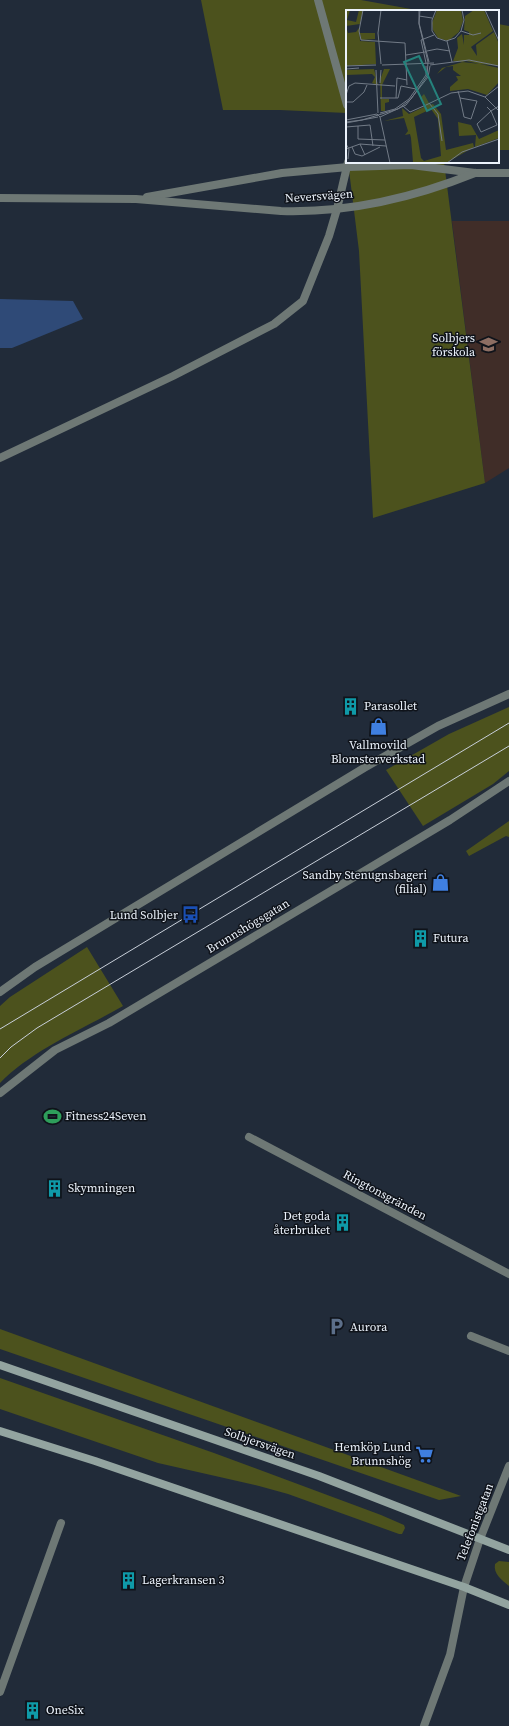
<svg xmlns="http://www.w3.org/2000/svg" width="509" height="1726" font-family="'Source Serif 4',serif">
  <style>
    .education { fill: #402d28 }
    .green { fill: #4c521d }
    .water { fill: #2f4a77 }
    .lines { fill: none; stroke-linecap: round; stroke-linejoin: round }
    .service { stroke: #6e7875; stroke-width: 8 }
    .minor { stroke: #6e7875; stroke-width: 8 }
    .tertiary { stroke: #6e7875; stroke-width: 8 }
    .secondary { stroke: #93a4a0; stroke-width: 8 }
    .tram { stroke: #c8cfd9; stroke-width: 1 }
    .labels { text-anchor: middle; stroke-width: 3; stroke-linejoin: round; paint-order: stroke }
    .street-label { font-size: 12px; fill: #ecf3fc; stroke: #0f131a }
    .poi-label { font-size: 12px; fill: #ecf3fc; stroke: #0f131a; text-anchor: start }
    .inset-road { fill: none; stroke: #727b87; stroke-width: 1 }
    .view { fill: #25827c; fill-opacity: 0.15; stroke: #25827c; stroke-width: 2 }
    .inset-edge { fill: none; stroke: #ecf3fc; stroke-width: 2 }
  </style>
  <rect width="100%" height="100%" fill="#212b39"/>
  <polygon class="education" points="452,221 509,221 509,468 485,483"/>
  <g class="green">
    <polygon points="201,0 361,0 422,11 347,11 347,113 280,110 223,110"/>
    <polygon points="498,24 509,26 509,150 498,150"/>
    <polygon points="348,162 444,162 485,483 373,518 359,251"/>
    <polygon points="509,707 509,771 493,784 423,826 386,770 449,734"/>
    <polygon points="509,821 509,837 506,836 469,856 466,851"/>
    <path d="M 87,947 L 123,1006 C 83,1029 32,1050 0,1083 L 0,1006 L 10,997 Z"/>
    <polygon points="0,1329 461,1496 439,1500 0,1349"/>
    <polygon points="0,1378 214,1453 381,1515 404,1525 405,1528 402,1534 399,1534 288,1494 259,1486 158,1463 0,1409"/>
    <path d="M 499,1561 L 509,1562 L 509,1586 C 502,1580 493,1574 495,1564 Z"/>
  </g>
  <polygon class="water" points="0,299 73,301 83,319 12,348 0,348"/>
  <g class="lines">
    <g class="service">
      <polyline points="0,458 173,376 274,324 303,301 329,236 337,209"/>
      <polyline points="249,1137 509,1274"/>
      <polyline points="471,1336 509,1351"/>
    </g>
    <g class="minor">
      <polyline points="318,0 347,105"/>
      <polyline points="337,209 348,162"/>
      <polyline points="0,992 35,967 364,768 438,726 509,694"/>
      <polyline points="0,1093 55,1050 109,1023 450,820 509,781"/>
      <polyline points="0,1692 61,1523"/>
      <polyline points="424,1726 450,1655 464,1587 480,1539 509,1466"/>
    </g>
    <g class="tertiary">
      <polyline points="147,197 282,173 348,167 411,165 475,173 509,173"/>
      <path d="M 0,198 L 136,199 L 281,211 C 347,213 413,198 475,173"/>
    </g>
    <g class="secondary">
      <polyline points="0,1365 319,1476 509,1550"/>
      <polyline points="0,1431 95,1461 464,1587 509,1605"/>
    </g>
    <g class="tram">
      <polyline points="0,1029 509,723"/>
      <polyline points="0,1058 11,1047 37,1028 509,746"/>
    </g>
  </g>
  <defs>
    <symbol id="school-bare" viewBox="-9 -9 18 18"><path d="M0-5L7-2L0 1L-7-2ZM-4 1L0 2.5L4 1V4Q0 6-4 4Z" fill="#8d6e63" stroke="#0f131a" stroke-width="2.5" paint-order="stroke"/></symbol>
    <symbol id="building-bare" viewBox="-9 -9 18 18"><path d="M-4-6H4V6H1V3H-1V6H-4ZM-2.5-4.3h1.7v1.8h-1.7ZM.8-4.3h1.7v1.8H.8ZM-2.5-1h1.7V.8h-1.7ZM.8-1h1.7V.8H.8Z" fill="#0f9aa8" stroke="#0f131a" stroke-width="2.5" paint-order="stroke"/></symbol>
    <symbol id="shop-bare" viewBox="-9 -9 18 18"><path d="M-5-2.5h2.3a2.7 3.5 0 0 1 5.4 0H5L5.5 6h-11ZM-1.5-2.5h3a1.5 2.3 0 0 0-3 0Z" fill="#3f7fe0" stroke="#0f131a" stroke-width="2.5" paint-order="stroke"/></symbol>
    <symbol id="bus-bare" viewBox="-9 -9 18 18"><path d="M-5-6H5V4H4V6H2V4H-2V6H-4V4H-5ZM-3.5-4V0h7V-4ZM-3.5 1.2v1.5H-2V1.2ZM2 1.2v1.5H3.5V1.2Z" fill="#1a4fb4" stroke="#0f131a" stroke-width="2.5" paint-order="stroke"/></symbol>
    <symbol id="stadium-bare" viewBox="-9 -9 18 18"><path d="M0-5a6.5 5 0 1 0 0 10a6.5 5 0 1 0 0-10ZM-3.5-1.8h7v3.6h-7Z" fill="#2e9e5b" stroke="#0f131a" stroke-width="2.5" paint-order="stroke"/></symbol>
    <symbol id="parking-bare" viewBox="-9 -9 18 18"><path d="M-3.5-5.5H1a3.5 3.5 0 0 1 0 7H-1V5.5H-3.5ZM-1-3.4V-.6H.8a1.4 1.4 0 0 0 0-2.8Z" fill="#5c6f8a" stroke="#0f131a" stroke-width="2.5" paint-order="stroke"/></symbol>
    <symbol id="supermarket-bare" viewBox="-9 -9 18 18"><path d="M-6-5.5h2.5l.6 2H6L4.5 2H-2.5L-4.4-4H-6ZM-1.5 3.2a1.3 1.3 0 1 0 .1 0ZM3 3.2a1.3 1.3 0 1 0 .1 0Z" fill="#3f7fe0" stroke="#0f131a" stroke-width="2.5" paint-order="stroke"/></symbol>
  </defs>
  <g fill-rule="evenodd">
    <use href="#school-bare" x="476" y="332" width="25" height="25"/>
    <use href="#building-bare" x="338" y="694" width="25" height="25"/>
    <use href="#shop-bare" x="366" y="714" width="25" height="25"/>
    <use href="#shop-bare" x="428" y="870" width="25" height="25"/>
    <use href="#bus-bare" x="178" y="902" width="25" height="25"/>
    <use href="#building-bare" x="408" y="926" width="25" height="25"/>
    <use href="#stadium-bare" x="40" y="1104" width="25" height="25"/>
    <use href="#building-bare" x="42" y="1176" width="25" height="25"/>
    <use href="#building-bare" x="330" y="1210" width="25" height="25"/>
    <use href="#parking-bare" x="324" y="1314" width="25" height="25"/>
    <use href="#supermarket-bare" x="412" y="1442" width="25" height="25"/>
    <use href="#building-bare" x="116" y="1568" width="25" height="25"/>
    <use href="#building-bare" x="20" y="1698" width="25" height="25"/>
  </g>
  <g class="labels">
    <g class="street-label">
      <text transform="translate(319 196) rotate(-4)" y="4">Neversvägen</text>
      <text transform="translate(248 926) rotate(-31)" y="4">Brunnshögsgatan</text>
      <text transform="translate(385 1195) rotate(28)" y="4">Ringtonsgränden</text>
      <text transform="translate(260 1443) rotate(19)" y="4">Solbjersvägen</text>
      <text transform="translate(475 1522) rotate(-69)" y="4">Telefonistgatan</text>
    </g>
    <g class="poi-label">
      <text x="475" y="342" text-anchor="end">Solbjers<tspan x="475" dy="14">förskola</tspan></text>
      <text x="364" y="710">Parasollet</text>
      <text x="378" y="749" text-anchor="middle">Vallmovild<tspan x="378" dy="14">Blomsterverkstad</tspan></text>
      <text x="427" y="879" text-anchor="end">Sandby Stenugnsbageri<tspan x="427" dy="14">(filial)</tspan></text>
      <text x="178" y="919" text-anchor="end">Lund Solbjer</text>
      <text x="433" y="942">Futura</text>
      <text x="65" y="1120">Fitness24Seven</text>
      <text x="68" y="1192">Skymningen</text>
      <text x="330" y="1220" text-anchor="end">Det goda<tspan x="330" dy="14">återbruket</tspan></text>
      <text x="350" y="1331">Aurora</text>
      <text x="411" y="1451" text-anchor="end">Hemköp Lund<tspan x="411" dy="14">Brunnshög</tspan></text>
      <text x="142" y="1584">Lagerkransen 3</text>
      <text x="46" y="1714">OneSix</text>
    </g>
  </g>
  <g transform="translate(346 10)">
    <rect width="153" height="153" fill="#212b39"/>
    <path d="M 0,0 L 4,0 L 1,10 L 10,12 L 13,0 L 17,0 L 14,14 L 0,16 L 2,23 L 10,22 L 13,18 L 14,31 L 29,32 L 30,54 L 0,56 ZM 91,0 L 115,0 L 117,11 L 113,22 L 102,31 L 92,28 L 87,20 L 86,13 ZM 128,0 L 138,0 L 147,21 L 125,37 L 131,46 L 130,35 L 148,22 L 153,34 L 153,56 L 107,51 L 112,38 L 111,28 L 116,24 L 118,35 L 118,25 L 123,25 L 123,22 L 118,20 L 119,6 ZM 14,23 L 29,23 L 29,29 L 15,30 ZM 120,51 L 153,58 L 153,72 L 141,85 L 122,79 L 104,81 L 104,77 L 112,70 L 110,66 L 115,66 L 107,60 L 107,56 L 100,57 L 91,64 L 96,58 ZM 28,59 L 32,75 L 26,73 L 29,67 L 26,64 L 0,65 L 0,60 ZM 38,59 L 44,59 L 36,75 L 36,89 L 43,89 L 43,92 L 39,93 L 39,101 L 35,101 L 34,70 ZM 78,84 L 84,95 L 87,94 L 95,104 L 100,140 L 127,133 L 128,137 L 100,153 L 50,153 L 67,152 L 65,128 L 64,124 L 59,125 L 62,121 L 58,108 L 38,111 L 61,105 L 57,106 L 56,98 L 63,104 L 80,96 L 75,87 ZM 85,99 L 92,109 L 95,146 L 78,151 L 75,148 L 68,107 ZM 112,112 L 125,115 L 133,129 L 153,120 L 153,128 L 129,137 L 130,125 L 113,126 Z" fill="#4c521d" fill-rule="evenodd"/>
    <path class="inset-road" d="M 17,0 L 13,21 L 15,30 L 59,33M 74,0 L 73,13 L 83,52M 90,0 L 86,10 L 86,21 L 91,28 L 100,31 L 109,28 L 115,21 L 118,10 L 116,0M 139,0 L 153,31M 73,6 L 86,8M 115,21 L 127,25 L 135,23M 101,31 L 106,52M 59,33 L 61,75M 81,41 L 91,39 L 104,41M 60,45 L 79,42M 80,53 L 75,30 L 88,25M 35,54 L 32,23 L 35,0M 36,55 L 88,53M 84,55 L 123,50 L 153,56M 0,56 L 30,55M 0,59 L 13,58M 30,60 L 32,103M 34,73 L 35,60M 112,81 L 114,88 L 131,91 L 125,109 L 118,107 L 114,88M 0,85 L 3,76 L 9,73 L 49,76M 139,87 L 153,76M 34,88 L 52,88 L 55,76 L 70,79M 50,88 L 51,68 L 61,70M 0,92 L 7,92 L 18,82 L 21,75M 83,93 L 92,104 L 96,131M 80,95 L 105,83 L 122,81 L 139,87 L 153,101M 57,96 L 64,102 L 80,95M 141,97 L 145,101 L 131,114 L 135,122 L 151,115 L 145,101 L 153,96M 34,103 L 49,99 L 63,89 L 80,65 L 80,56M 31,104 L 34,107 L 60,95 L 82,67 L 84,56M 34,107 L 44,153M 0,110 L 31,104M 0,112 L 16,110 L 52,99 L 65,89 L 81,66 L 82,52 L 73,14 L 73,0M 0,113 L 32,107M 12,116 L 24,115 L 27,136M 0,117 L 12,116 L 12,129 L 39,130M 0,134 L 3,139 L 2,149M 14,134 L 19,145M 6,137 L 9,144 L 16,146 L 34,137M 0,139 L 14,134 L 40,136M 101,153 L 116,142 L 153,129"/>
    <path class="view" d="M 73,46 L 95,94 L 81,101 L 58,52 Z"/>
    <rect width="153" height="153" class="inset-edge"/>
  </g>
</svg>
